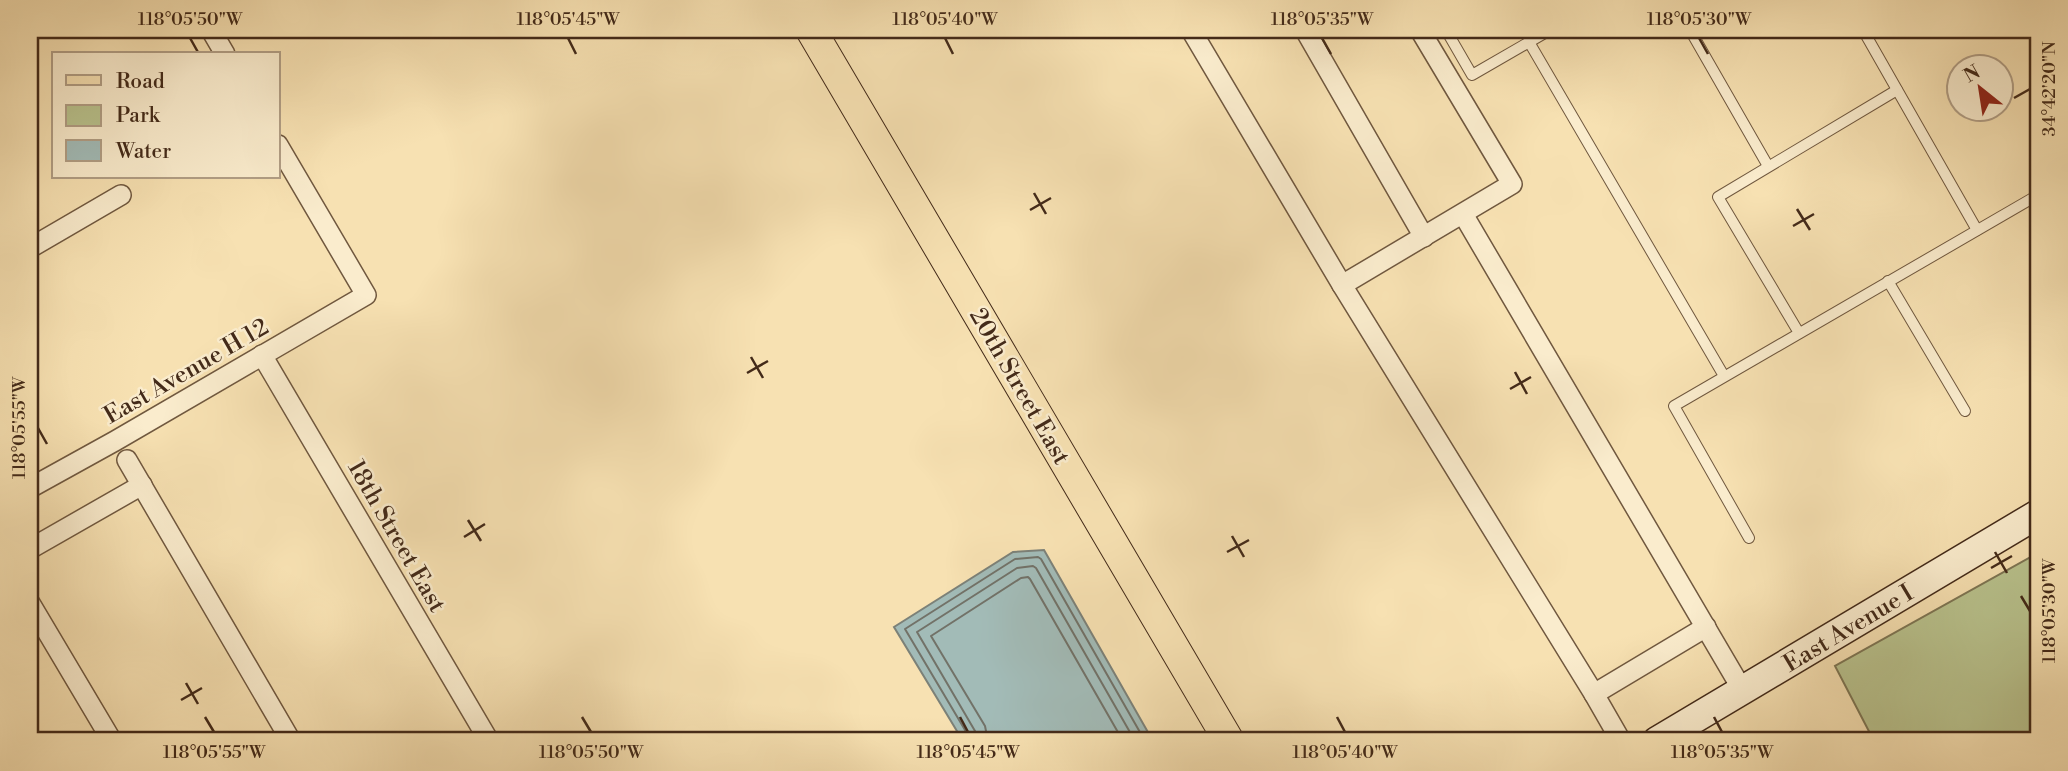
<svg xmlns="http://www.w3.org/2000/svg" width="2068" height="771" font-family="'Libre Bodoni',serif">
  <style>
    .green { fill: #b9c38e; stroke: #7e7654; stroke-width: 2 }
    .water { fill: #a2bbb7; stroke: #7c8178; stroke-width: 2 }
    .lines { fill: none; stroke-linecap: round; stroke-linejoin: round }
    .shore { stroke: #727268; stroke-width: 2 }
    .lane-casing { stroke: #70583f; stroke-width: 12 }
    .street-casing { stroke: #70583f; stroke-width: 22 }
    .secondary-casing { stroke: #432a19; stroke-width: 31 }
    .primary-casing { stroke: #432a19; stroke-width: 32 }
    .lane { stroke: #faeccd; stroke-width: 10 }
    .street { stroke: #faeccd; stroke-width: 19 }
    .secondary { stroke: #faeccd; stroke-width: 28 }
    .primary { stroke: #f7e1b2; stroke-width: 30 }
    .ticks { fill: none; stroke: #432a19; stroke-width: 2.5 }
    .labels { text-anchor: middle; stroke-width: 5; stroke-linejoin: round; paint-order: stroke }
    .street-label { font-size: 24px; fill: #432a19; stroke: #faeccd }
    .neatline { fill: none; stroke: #432a19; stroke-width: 2.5 }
    .ticks-label { font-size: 18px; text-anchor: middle; fill: #432a19 }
  </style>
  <rect width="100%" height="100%" fill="#f7e1b2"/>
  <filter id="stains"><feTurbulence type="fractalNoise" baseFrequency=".00286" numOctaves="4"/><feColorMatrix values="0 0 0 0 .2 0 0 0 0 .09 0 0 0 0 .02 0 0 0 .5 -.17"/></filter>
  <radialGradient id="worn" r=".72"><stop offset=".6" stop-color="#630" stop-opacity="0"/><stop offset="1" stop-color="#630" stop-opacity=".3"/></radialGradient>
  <polygon class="green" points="2038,553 2038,741 1874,741 1835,666"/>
  <polygon class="water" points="1044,550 1153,741 963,741 894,627 1013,552"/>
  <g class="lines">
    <g class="shore">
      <polyline points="969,741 968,735 905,629 1015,559 1038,557 1041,559 1145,741"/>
      <polyline points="978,741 975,731 917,632 1017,568 1033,566 1036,568 1135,741"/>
      <polyline points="988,741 985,726 931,636 1021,578 1028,577 1030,579 1123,741"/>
    </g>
    <defs>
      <g id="lane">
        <polyline points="1446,30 1472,75 1550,30"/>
        <polyline points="1690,30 1768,166"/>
        <polyline points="1863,30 1977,230"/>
        <polyline points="2034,30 2038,38"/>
        <polyline points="1529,42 1724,376"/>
        <polyline points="1888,281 1965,411"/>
        <polyline points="1799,333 1718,197 1897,90"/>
        <polyline points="1749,538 1674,406 2038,195"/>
      </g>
      <g id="street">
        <polyline points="211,30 225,54"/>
        <polyline points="1191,30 1342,285 1594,694 1621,741"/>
        <polyline points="1305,30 1424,237"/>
        <polyline points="1463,214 1743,691"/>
        <polyline points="30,248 121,195"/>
        <polyline points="1342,285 1512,184 1420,30"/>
        <polyline points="262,355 489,741"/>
        <polyline points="127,460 291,741"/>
        <polyline points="30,488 115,441 366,295 278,145"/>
        <polyline points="30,549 142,485"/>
        <polyline points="30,603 112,741"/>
        <polyline points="1594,694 1706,627"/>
      </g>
      <polyline id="secondary" points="1657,741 2038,514"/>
      <polyline id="primary" points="811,30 1229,741"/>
    </defs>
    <use href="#lane" class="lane-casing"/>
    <use href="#street" class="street-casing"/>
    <use href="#secondary" class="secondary-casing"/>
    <use href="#primary" class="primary-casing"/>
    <use href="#lane" class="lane"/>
    <use href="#street" class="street"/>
    <use href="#secondary" class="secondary"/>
    <use href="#primary" class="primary"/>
  </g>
  <path class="ticks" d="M 190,38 L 199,54M 568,38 L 576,54M 945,38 L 953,54M 1322,38 L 1331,54M 1699,38 L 1708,54M 2014,98 L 2030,89M 1034,193 L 1046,214M 1797,209 L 1810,230M 1030,210 L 1051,198M 1793,226 L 1814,214M 751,357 L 763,378M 1515,372 L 1527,394M 747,373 L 768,361M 1510,389 L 1531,377M 38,428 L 47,444M 468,520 L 481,541M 1232,536 L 1244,557M 464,537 L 485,524M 1227,552 L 1249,540M 1995,552 L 2007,573M 1991,568 L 2012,556M 2021,596 L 2030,611M 186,683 L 198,704M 181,700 L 202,688M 205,717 L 214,732M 582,717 L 591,732M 960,717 L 968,732M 1337,717 L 1345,732M 1714,717 L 1722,732"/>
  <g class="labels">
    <g class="street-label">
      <text transform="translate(186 371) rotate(-30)" y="8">East Avenue H 12</text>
      <text transform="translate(1020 386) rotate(60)" y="8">20th Street East</text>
      <text transform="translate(397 536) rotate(60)" y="8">18th Street East</text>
      <text transform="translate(1848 628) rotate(-31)" y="8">East Avenue I</text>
    </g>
  </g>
  <rect width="2068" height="771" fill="none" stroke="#f7e1b2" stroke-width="77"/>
  <rect x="52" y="52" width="228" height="126" fill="#faeccd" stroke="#b19e85" stroke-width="2"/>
  <rect x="66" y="75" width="35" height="10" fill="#f7e1b2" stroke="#b19e85" stroke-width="2"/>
  <text x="116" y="88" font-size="21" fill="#432a19">Road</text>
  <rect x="66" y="105" width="35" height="21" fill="#b9c38e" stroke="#b19e85" stroke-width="2"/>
  <text x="116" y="122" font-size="21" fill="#432a19">Park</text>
  <rect x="66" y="140" width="35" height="21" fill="#a2bbb7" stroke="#b19e85" stroke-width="2"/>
  <text x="116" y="158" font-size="21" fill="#432a19">Water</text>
  <g transform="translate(1980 88) rotate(330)"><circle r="33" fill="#faeccd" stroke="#b19e85" stroke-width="2"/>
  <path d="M0-5L12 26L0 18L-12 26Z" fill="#8f2418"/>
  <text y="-10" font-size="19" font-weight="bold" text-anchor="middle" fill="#432a19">N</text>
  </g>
  <rect x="38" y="38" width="1992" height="694" class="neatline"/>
  <g class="ticks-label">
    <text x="190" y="25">118°05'50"W</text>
    <text x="568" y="25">118°05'45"W</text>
    <text x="945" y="25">118°05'40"W</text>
    <text x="1322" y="25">118°05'35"W</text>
    <text x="1699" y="25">118°05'30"W</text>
    <text transform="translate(2049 89) rotate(-90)" y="6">34°42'20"N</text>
    <text transform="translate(19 428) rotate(-90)" y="6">118°05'55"W</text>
    <text transform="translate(2049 611) rotate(-90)" y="6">118°05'30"W</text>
    <text x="214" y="758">118°05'55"W</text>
    <text x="591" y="758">118°05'50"W</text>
    <text x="968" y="758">118°05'45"W</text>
    <text x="1345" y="758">118°05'40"W</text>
    <text x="1722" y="758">118°05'35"W</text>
  </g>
  <rect width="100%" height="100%" filter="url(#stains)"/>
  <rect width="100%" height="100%" fill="url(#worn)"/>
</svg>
